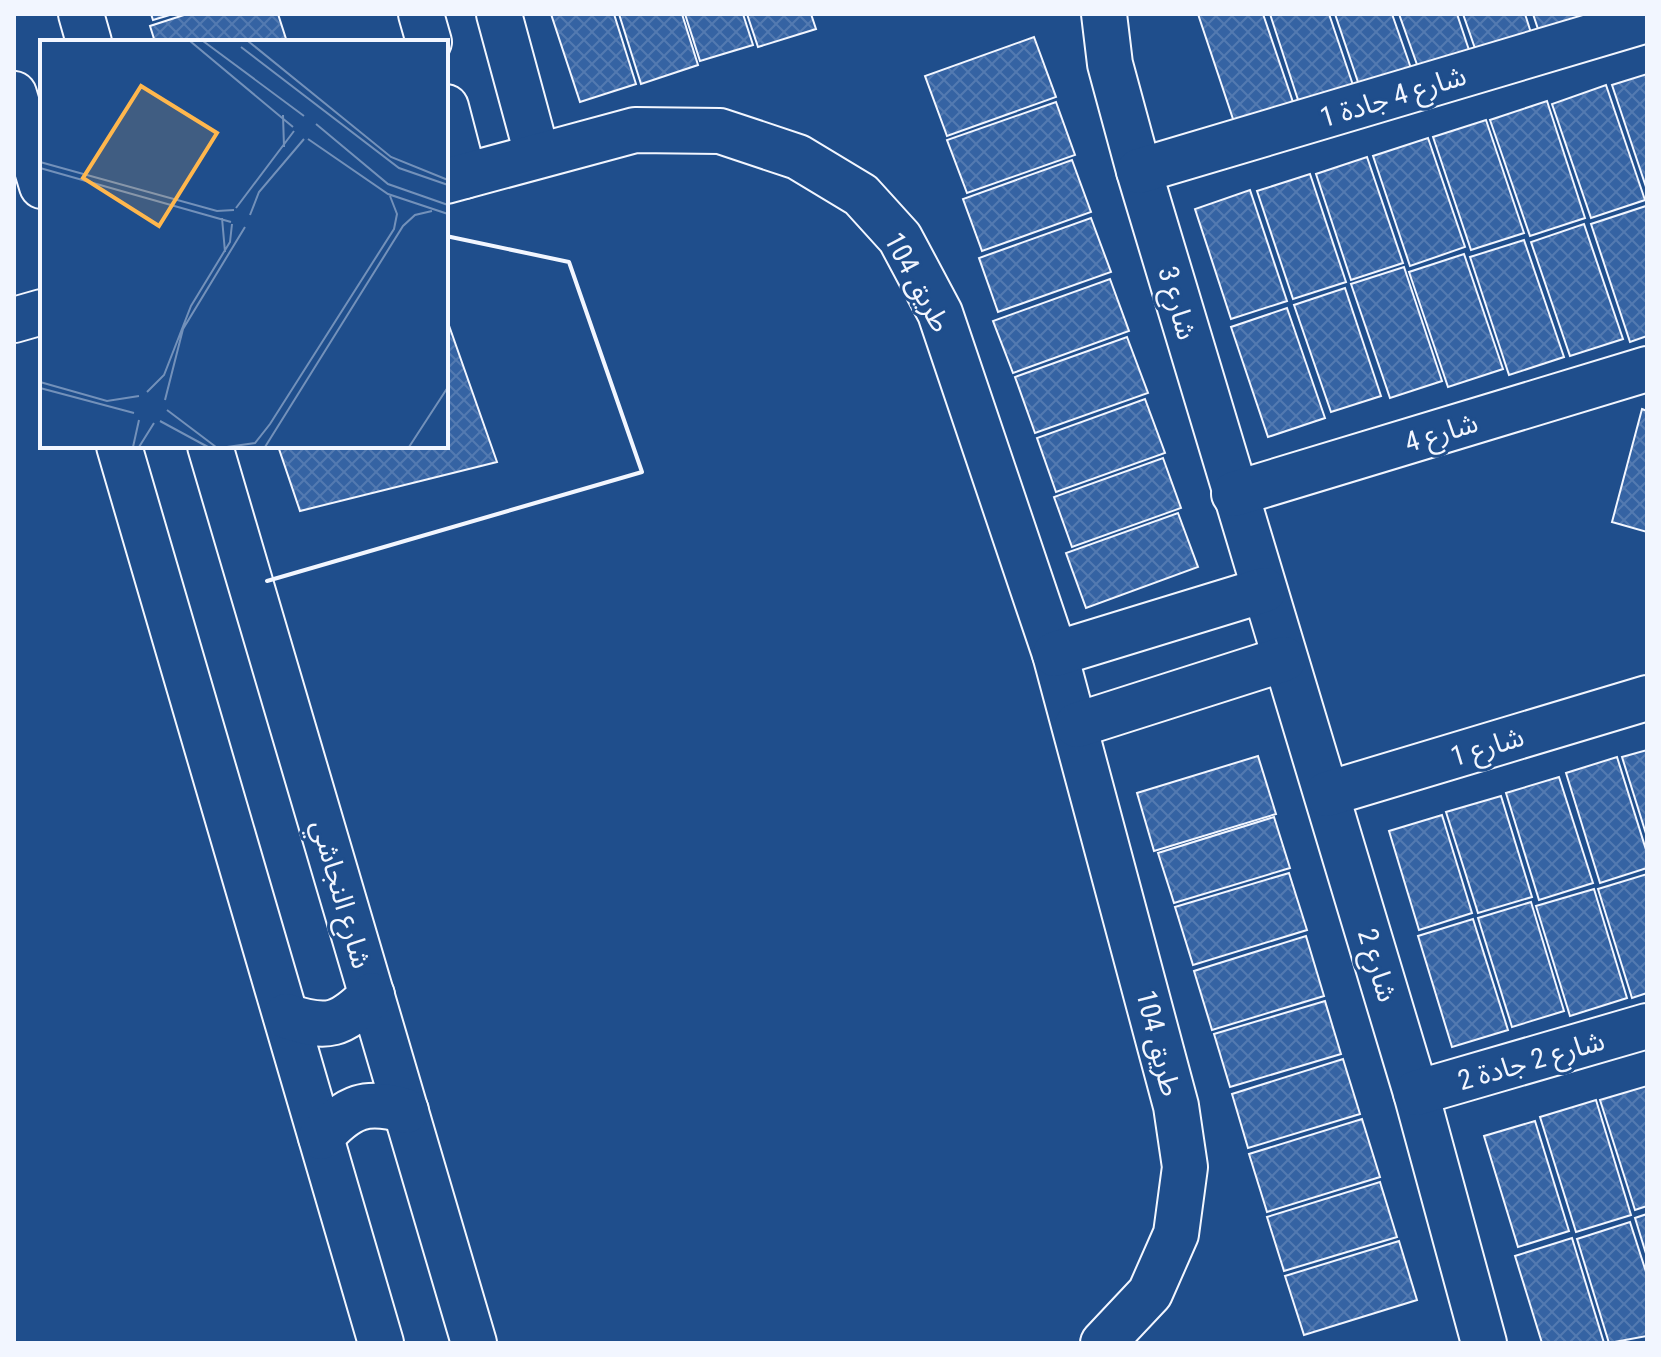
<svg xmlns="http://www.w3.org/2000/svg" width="1661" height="1357" font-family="'Roboto Condensed','Noto Sans Arabic',sans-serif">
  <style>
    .building { fill: url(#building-cross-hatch); stroke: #f2f6ff; stroke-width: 2 }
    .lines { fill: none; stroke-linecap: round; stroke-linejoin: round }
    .minor-casing { stroke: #f2f6ff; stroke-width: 48 }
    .major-casing { stroke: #f2f6ff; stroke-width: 48 }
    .minor { stroke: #1f4e8c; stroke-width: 44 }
    .major { stroke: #1f4e8c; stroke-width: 44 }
    .wall { stroke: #f2f6ff; stroke-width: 4 }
    .labels { text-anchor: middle; stroke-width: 6; stroke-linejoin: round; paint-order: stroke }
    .street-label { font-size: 28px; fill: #f2f6ff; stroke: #1f4e8c }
    .inset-road { fill: none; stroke: #7391ba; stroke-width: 2 }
    .view { fill: #ffb74d; fill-opacity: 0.15; stroke: #ffb74d; stroke-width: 4 }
    .inset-edge { fill: none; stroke: #f2f6ff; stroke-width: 4 }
  </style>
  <defs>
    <pattern id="building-cross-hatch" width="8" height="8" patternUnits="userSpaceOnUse" patternTransform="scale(2)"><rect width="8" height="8" fill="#3563a3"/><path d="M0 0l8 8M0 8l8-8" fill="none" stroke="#537ab1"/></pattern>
  </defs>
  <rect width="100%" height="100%" fill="#1f4e8c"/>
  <g class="building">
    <polygon points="151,14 173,14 153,20"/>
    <polygon points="187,14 278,14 287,42 155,42 150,26"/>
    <polygon points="551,14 614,14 636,84 580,102"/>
    <polygon points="619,14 682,14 698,65 641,84"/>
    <polygon points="685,14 743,14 753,45 700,61"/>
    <polygon points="747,14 811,14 816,29 758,47"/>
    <polygon points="1198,14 1263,14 1294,105 1235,125"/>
    <polygon points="1270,14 1329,14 1354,88 1300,106"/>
    <polygon points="1335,14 1392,14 1412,71 1360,88"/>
    <polygon points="1399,14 1457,14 1471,56 1420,73"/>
    <polygon points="1463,14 1525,14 1533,39 1478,57"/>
    <polygon points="1533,14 1592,14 1541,38"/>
    <polygon points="1034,37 1056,97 947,136 925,76"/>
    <polygon points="1647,74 1647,190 1612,85"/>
    <polygon points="1606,85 1645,200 1591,218 1552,104"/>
    <polygon points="1547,101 1585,218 1530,236 1490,120"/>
    <polygon points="1056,102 1075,155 967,193 947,140"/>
    <polygon points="1486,120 1524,233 1471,250 1433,137"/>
    <polygon points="1428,138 1465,247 1410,266 1373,156"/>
    <polygon points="1367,157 1403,263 1351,280 1316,174"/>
    <polygon points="1072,160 1091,212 982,251 963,199"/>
    <polygon points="1310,174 1346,282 1293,299 1257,191"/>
    <polygon points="1250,190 1287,301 1231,319 1195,209"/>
    <polygon points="1646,206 1647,336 1630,342 1591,224"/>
    <polygon points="1091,218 1111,272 998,312 979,258"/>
    <polygon points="1584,224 1623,339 1570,356 1531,242"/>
    <polygon points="1524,240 1564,357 1509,375 1470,257"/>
    <polygon points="1464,254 1503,369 1448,387 1409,272"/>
    <polygon points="1404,267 1442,381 1390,398 1351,284"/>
    <polygon points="1110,279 1129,331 1013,373 993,321"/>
    <polygon points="1345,288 1381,396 1331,412 1294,305"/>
    <polygon points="1287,308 1325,418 1268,437 1231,327"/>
    <polygon points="446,317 497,462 300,511 278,446 446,446"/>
    <polygon points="1127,337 1148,393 1035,433 1015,377"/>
    <polygon points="1145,399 1165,453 1056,492 1037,438"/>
    <polygon points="1642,409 1647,411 1647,532 1612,522"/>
    <polygon points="1163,458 1181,508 1072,547 1054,497"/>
    <polygon points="1178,513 1198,567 1086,608 1066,553"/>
    <polygon points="1647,750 1647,837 1622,757"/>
    <polygon points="1258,756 1276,814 1154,851 1137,793"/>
    <polygon points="1617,757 1647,853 1647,868 1600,883 1566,773"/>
    <polygon points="1559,777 1593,883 1539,900 1506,793"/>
    <polygon points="1501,796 1532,897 1478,913 1446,812"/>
    <polygon points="1442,815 1472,913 1419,930 1389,831"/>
    <polygon points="1274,817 1290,868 1174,903 1158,853"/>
    <polygon points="1289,873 1307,930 1193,965 1175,907"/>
    <polygon points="1647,874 1647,993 1632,998 1598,889"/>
    <polygon points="1594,889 1627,998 1570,1016 1536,906"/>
    <polygon points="1531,902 1564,1011 1512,1027 1478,918"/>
    <polygon points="1473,919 1508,1030 1452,1047 1418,936"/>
    <polygon points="1306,936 1324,996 1212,1030 1194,971"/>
    <polygon points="1325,1001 1341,1054 1230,1087 1214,1034"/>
    <polygon points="1343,1059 1360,1114 1248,1148 1232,1094"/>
    <polygon points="1647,1086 1647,1206 1635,1210 1600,1100"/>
    <polygon points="1596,1100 1631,1215 1576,1232 1540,1117"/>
    <polygon points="1362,1119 1380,1177 1267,1212 1249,1154"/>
    <polygon points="1535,1121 1569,1231 1518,1247 1484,1136"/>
    <polygon points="1380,1182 1397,1237 1284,1271 1267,1217"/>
    <polygon points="1647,1214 1647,1257 1635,1218"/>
    <polygon points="1630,1222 1647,1275 1647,1336 1609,1343 1577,1239"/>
    <polygon points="1572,1238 1604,1343 1542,1343 1515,1256"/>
    <polygon points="1399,1241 1417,1300 1304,1335 1285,1276"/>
  </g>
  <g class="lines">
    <defs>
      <g id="minor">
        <polyline points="421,14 429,42"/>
        <polyline points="499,14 537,154"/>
        <polyline points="1104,14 1110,64 1139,171 1416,1093 1484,1343"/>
        <polyline points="446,107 464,176"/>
        <polyline points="1139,171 1647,20"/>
        <polyline points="446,181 635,130 720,131 798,157 861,195 900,238 940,313 1055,654 1176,1106 1185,1167 1176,1234 1150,1293 1103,1343"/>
        <polyline points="14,320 42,312"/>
        <polyline points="1234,494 1647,369"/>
        <polyline points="1055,654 1264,590"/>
        <polyline points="1077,725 1284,659"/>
        <polyline points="1327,794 1647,698"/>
        <polyline points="1416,1093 1647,1026"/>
      </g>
      <g id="major">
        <polyline points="81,14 89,42"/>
        <polyline points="14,94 42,186"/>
        <polyline points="119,446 381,1343"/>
        <polyline points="210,446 474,1343"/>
        <path d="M 286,1016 C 329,1030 340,1026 372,995"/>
        <path d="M 321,1137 C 349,1106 366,1099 406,1111"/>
      </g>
    </defs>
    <use href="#minor" class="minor-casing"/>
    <use href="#major" class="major-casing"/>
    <use href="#minor" class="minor"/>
    <use href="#major" class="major"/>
    <polyline class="wall" points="267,581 642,472 569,262 446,236"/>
  </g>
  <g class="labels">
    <g class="street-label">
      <text transform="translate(1393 96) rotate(-17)" y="10">شارع 4 جادة 1</text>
      <text transform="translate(918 282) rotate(62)" y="10">طريق 104</text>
      <text transform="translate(1178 303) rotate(74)" y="10">شارع 3</text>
      <text transform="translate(1441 432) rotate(-17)" y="10">شارع 4</text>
      <text transform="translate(1487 746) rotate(-17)" y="10">شارع 1</text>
      <text transform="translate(342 894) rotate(74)" y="10">شارع النجاشي</text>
      <text transform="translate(1378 965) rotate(73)" y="10">شارع 2</text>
      <text transform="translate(1159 1043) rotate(76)" y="10">طريق 104</text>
      <text transform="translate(1531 1060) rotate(-16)" y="10">شارع 2 جادة 2</text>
    </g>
  </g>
  <g transform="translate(40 40)">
    <rect width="408" height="408" fill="#1f4e8c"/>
    <path class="inset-road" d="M 150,1 L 253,87M 163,1 L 264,76M 208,1 L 351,117 L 408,140M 201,7 L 359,128 L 408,145M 243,75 L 244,107M 276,84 L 348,144 L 408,165M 268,99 L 348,154 L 408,174M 0,122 L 177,171 L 194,170M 0,128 L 191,182M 196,168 L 254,91M 210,175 L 219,152 L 264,99M 182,178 L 185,212M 0,342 L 67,361 L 99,356M 0,348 L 94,373M 107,352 L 124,335 L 151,266 L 190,202 L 192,184M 125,360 L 143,289 L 205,187M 127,370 L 176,407M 120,381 L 168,407M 93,407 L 99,380M 99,407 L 114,383M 187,407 L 215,403 L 230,384 L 354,189 L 357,174 L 350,156M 225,407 L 363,186 L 375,175 L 392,171M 369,407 L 408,347"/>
    <path class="view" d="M 101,46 L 177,93 L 119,186 L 43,138 Z"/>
    <rect width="408" height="408" class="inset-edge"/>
  </g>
  <rect width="1661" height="1357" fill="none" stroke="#f2f6ff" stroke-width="32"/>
</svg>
